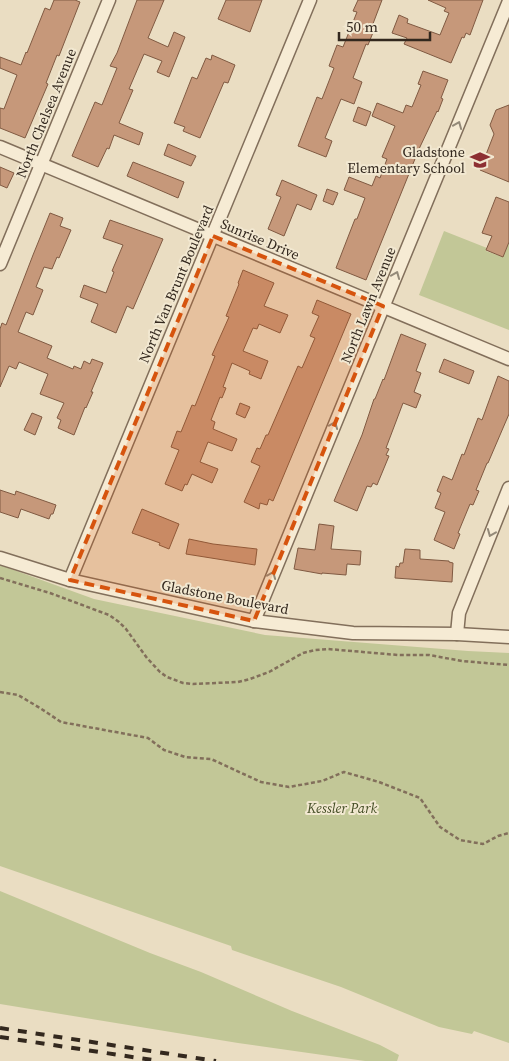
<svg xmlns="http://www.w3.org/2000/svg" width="509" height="1061" font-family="'Source Serif 4',serif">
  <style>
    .green { fill: #c2c797 }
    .building { fill: #c6987a; stroke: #805a42 }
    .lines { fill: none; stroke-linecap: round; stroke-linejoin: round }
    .minor-casing { stroke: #826f5b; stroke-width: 15 }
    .path { stroke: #826f5b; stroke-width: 2.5; stroke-dasharray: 4 2.5; stroke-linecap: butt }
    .minor { stroke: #f6ebd4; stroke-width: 12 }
    .rail { stroke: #33281e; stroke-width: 4; stroke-dasharray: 9 9; stroke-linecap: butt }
    .oneway { stroke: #948a79 }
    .marked { fill: #d6540e; fill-opacity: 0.2; stroke: #d6540e; stroke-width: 4; stroke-dasharray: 10 6; stroke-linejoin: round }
    .labels { text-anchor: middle; stroke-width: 4; stroke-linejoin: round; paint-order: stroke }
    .street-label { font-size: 14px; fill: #33281e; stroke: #f2e8d1 }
    .poi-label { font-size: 14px; fill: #33281e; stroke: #f2e8d1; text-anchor: end }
    .park-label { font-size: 14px; font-style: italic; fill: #454e26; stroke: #f2e8d1 }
  </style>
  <rect width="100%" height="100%" fill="#eaddc2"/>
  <g class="green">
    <polygon points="444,231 487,248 486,251 503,257 509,242 509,330 419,295"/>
    <polygon points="0,565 94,599 265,635 468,651 509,653 509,1043 474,1031 472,1034 439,1027 341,987 232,950 231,946 0,866"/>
    <polygon points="0,891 150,953 201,972 292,1011 380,1045 399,1055 397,1061 365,1061 238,1043 0,1004"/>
  </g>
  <g class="building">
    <polygon points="54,0 75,0 80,2 59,56 57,55 46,83 48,84 25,138 0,128 0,108 4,109 17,75 0,68 0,57 21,65 26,52 27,53 45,8 50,10"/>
    <polygon points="137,0 164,0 148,38 168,47 174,32 185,37 169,77 157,72 162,61 144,54 129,89 133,90 119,123 143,133 139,145 114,135 109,149 107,148 98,167 72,156 95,102 102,105 117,68 110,66 117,53"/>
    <polygon points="226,0 262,0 250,32 218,19"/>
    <polygon points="358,0 382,0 371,29 374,30 368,45 366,44 353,78 362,82 354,104 341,99 325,138 332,141 326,157 298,146 317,97 322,99 334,68 329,66 337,45 343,47 357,12 353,11"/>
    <polygon points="428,0 483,0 470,35 466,33 464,38 462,37 451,63 404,44 407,38 392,33 399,15 408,19 407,23 440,35 449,13 444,11 446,8"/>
    <polygon points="212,55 235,65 228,83 224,82 200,138 183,131 185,127 174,123 192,77 197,79 206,58 211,60"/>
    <polygon points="423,71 448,80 441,98 443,99 438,112 437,111 419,149 366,280 336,268 355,219 357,219 365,198 344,190 349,177 372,186 376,176 380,178 387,159 382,157 395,126 372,116 377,103 403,113 406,105 412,107 421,85 418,84"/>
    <polygon points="509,105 509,182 480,170 494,134 490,125 496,110"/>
    <polygon points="358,107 371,112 366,126 353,121"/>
    <polygon points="168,144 196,156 191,166 164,155"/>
    <polygon points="133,162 184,182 178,198 127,176"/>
    <polygon points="0,167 14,173 7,188 0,185"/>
    <polygon points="282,180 317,195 311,210 297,204 284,236 268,229 281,197 276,195"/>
    <polygon points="327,189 338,193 333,205 323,201"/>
    <polygon points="496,197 509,202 509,242 503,257 486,250 492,236 482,233"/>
    <polygon points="50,213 63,218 60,226 71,230 59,258 57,257 52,269 44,267 36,287 43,290 33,315 26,312 18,332 52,346 47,358 73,369 74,366 81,369 84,361 90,364 92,359 103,363 91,392 93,392 86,408 85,407 74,435 58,428 61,420 57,418 64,403 40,394 48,374 19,362 16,369 9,366 0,387 0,329 2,323 6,325 33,255"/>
    <polygon points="110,220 163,239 133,309 127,306 116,333 91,322 98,304 80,297 84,285 106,293 114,272 112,271 123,245 103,238"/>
    <polygon points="243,270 274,283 264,306 288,315 280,333 259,324 257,329 253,328 243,351 268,361 261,379 249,374 250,371 232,363 223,387 226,388 222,398 220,397 211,420 215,422 213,429 237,439 232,451 208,442 200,462 218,469 212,483 192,474 187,485 185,484 182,491 165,484 179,450 171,447 177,431 181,432 192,405 195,406 215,356 212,355 229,317 226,316 239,284 238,283"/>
    <polygon points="317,300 351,314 273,501 269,499 267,505 260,503 259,509 244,502 260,466 251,462 257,448 260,449 266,435 268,435 298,366 302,368 315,338 310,336 319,316 312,313"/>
    <polygon points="401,334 426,344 416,371 421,373 414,392 421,395 416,408 403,403 386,448 389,449 386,455 389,456 377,485 373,483 371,487 367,486 357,511 334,501 362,435 374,399 375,399 383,379 384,380"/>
    <polygon points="444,359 474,371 469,384 439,372"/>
    <polygon points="498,376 509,381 509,414 488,463 487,463 476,490 479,491 473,505 470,504 458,533 460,534 454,549 434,540 445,512 435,508 441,493 437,491 443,476 452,480 462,454 464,455 478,418 482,420"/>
    <polygon points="240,403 250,407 245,418 236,414"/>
    <polygon points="32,413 42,417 35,435 24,430"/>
    <polygon points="0,490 15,495 16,491 56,505 53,514 51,514 49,519 21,509 18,518 0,512"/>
    <polygon points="142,509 179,524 169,549 159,545 160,543 132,533"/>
    <polygon points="319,524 334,526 331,549 361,551 360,565 347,564 346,575 322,573 322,574 294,569 298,548 315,550"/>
    <polygon points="189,539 213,544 257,549 255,565 186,554"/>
    <polygon points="405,549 420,550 420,559 449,561 449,562 453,563 452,582 395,578 396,566 399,567 400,563 403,563"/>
  </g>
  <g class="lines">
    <defs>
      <g id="minor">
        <polyline points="0,147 509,359"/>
        <polyline points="0,264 109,0"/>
        <polyline points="0,558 70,580 254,621 353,633 457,634 509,637"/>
        <polyline points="70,580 310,0"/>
        <polyline points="254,621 509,1"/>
        <polyline points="457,634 459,613 509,488"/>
      </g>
    </defs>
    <use href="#minor" class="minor-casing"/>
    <g class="path">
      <polyline points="0,578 50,593 109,615 119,622 126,629 147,658 160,672 167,677 183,683 193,684 238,682 250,679 269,672 303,653 315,650 328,649 398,655 429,655 462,661 509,665"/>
      <polyline points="0,692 18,695 40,708 61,722 148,738 164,750 185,757 211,759 261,782 289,787 322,781 344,772 379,782 420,798 440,827 460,840 483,844 498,836 509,833"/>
    </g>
    <use href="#minor" class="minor"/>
    <g class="rail">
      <polyline points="0,1028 216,1061"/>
      <polyline points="0,1037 159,1061"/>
    </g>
  </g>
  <defs><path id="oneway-chevron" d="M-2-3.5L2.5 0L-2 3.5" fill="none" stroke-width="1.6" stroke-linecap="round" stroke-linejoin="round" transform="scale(1.25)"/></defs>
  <g class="oneway">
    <use href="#oneway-chevron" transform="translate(458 125) rotate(-68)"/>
    <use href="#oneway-chevron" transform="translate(396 275) rotate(-68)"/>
    <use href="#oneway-chevron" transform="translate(334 425) rotate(-68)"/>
    <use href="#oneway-chevron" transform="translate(491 533) rotate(112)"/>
    <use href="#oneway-chevron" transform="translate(272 575) rotate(-68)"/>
  </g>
  <path class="marked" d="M 213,236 L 383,306 L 254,621 L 70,580 Z"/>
  <defs>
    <symbol id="school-bare" viewBox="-9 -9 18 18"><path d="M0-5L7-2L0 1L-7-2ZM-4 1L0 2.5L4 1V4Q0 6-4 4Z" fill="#8d2f32" stroke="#f2e8d1" stroke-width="2.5" paint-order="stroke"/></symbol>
  </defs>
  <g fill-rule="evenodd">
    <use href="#school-bare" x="466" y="146" width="28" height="28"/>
  </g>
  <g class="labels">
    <g class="street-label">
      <text transform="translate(46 113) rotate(-68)" y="5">North Chelsea Avenue</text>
      <text transform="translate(260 239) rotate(23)" y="5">Sunrise Drive</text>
      <text transform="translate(176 284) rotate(-67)" y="5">North Van Brunt Boulevard</text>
      <text transform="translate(368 305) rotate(-68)" y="5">North Lawn Avenue</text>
      <text transform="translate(225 597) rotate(11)" y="5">Gladstone Boulevard</text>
    </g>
    <g class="poi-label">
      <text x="465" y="157">Gladstone<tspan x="465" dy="16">Elementary School</tspan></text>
    </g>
    <g class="park-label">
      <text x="342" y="813">Kessler Park</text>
    </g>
  </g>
  <path d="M339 32v8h91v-8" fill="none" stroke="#33281e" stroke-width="2.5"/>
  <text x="346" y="32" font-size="15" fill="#33281e" stroke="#f2e8d1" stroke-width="4" paint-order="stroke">50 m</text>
</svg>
